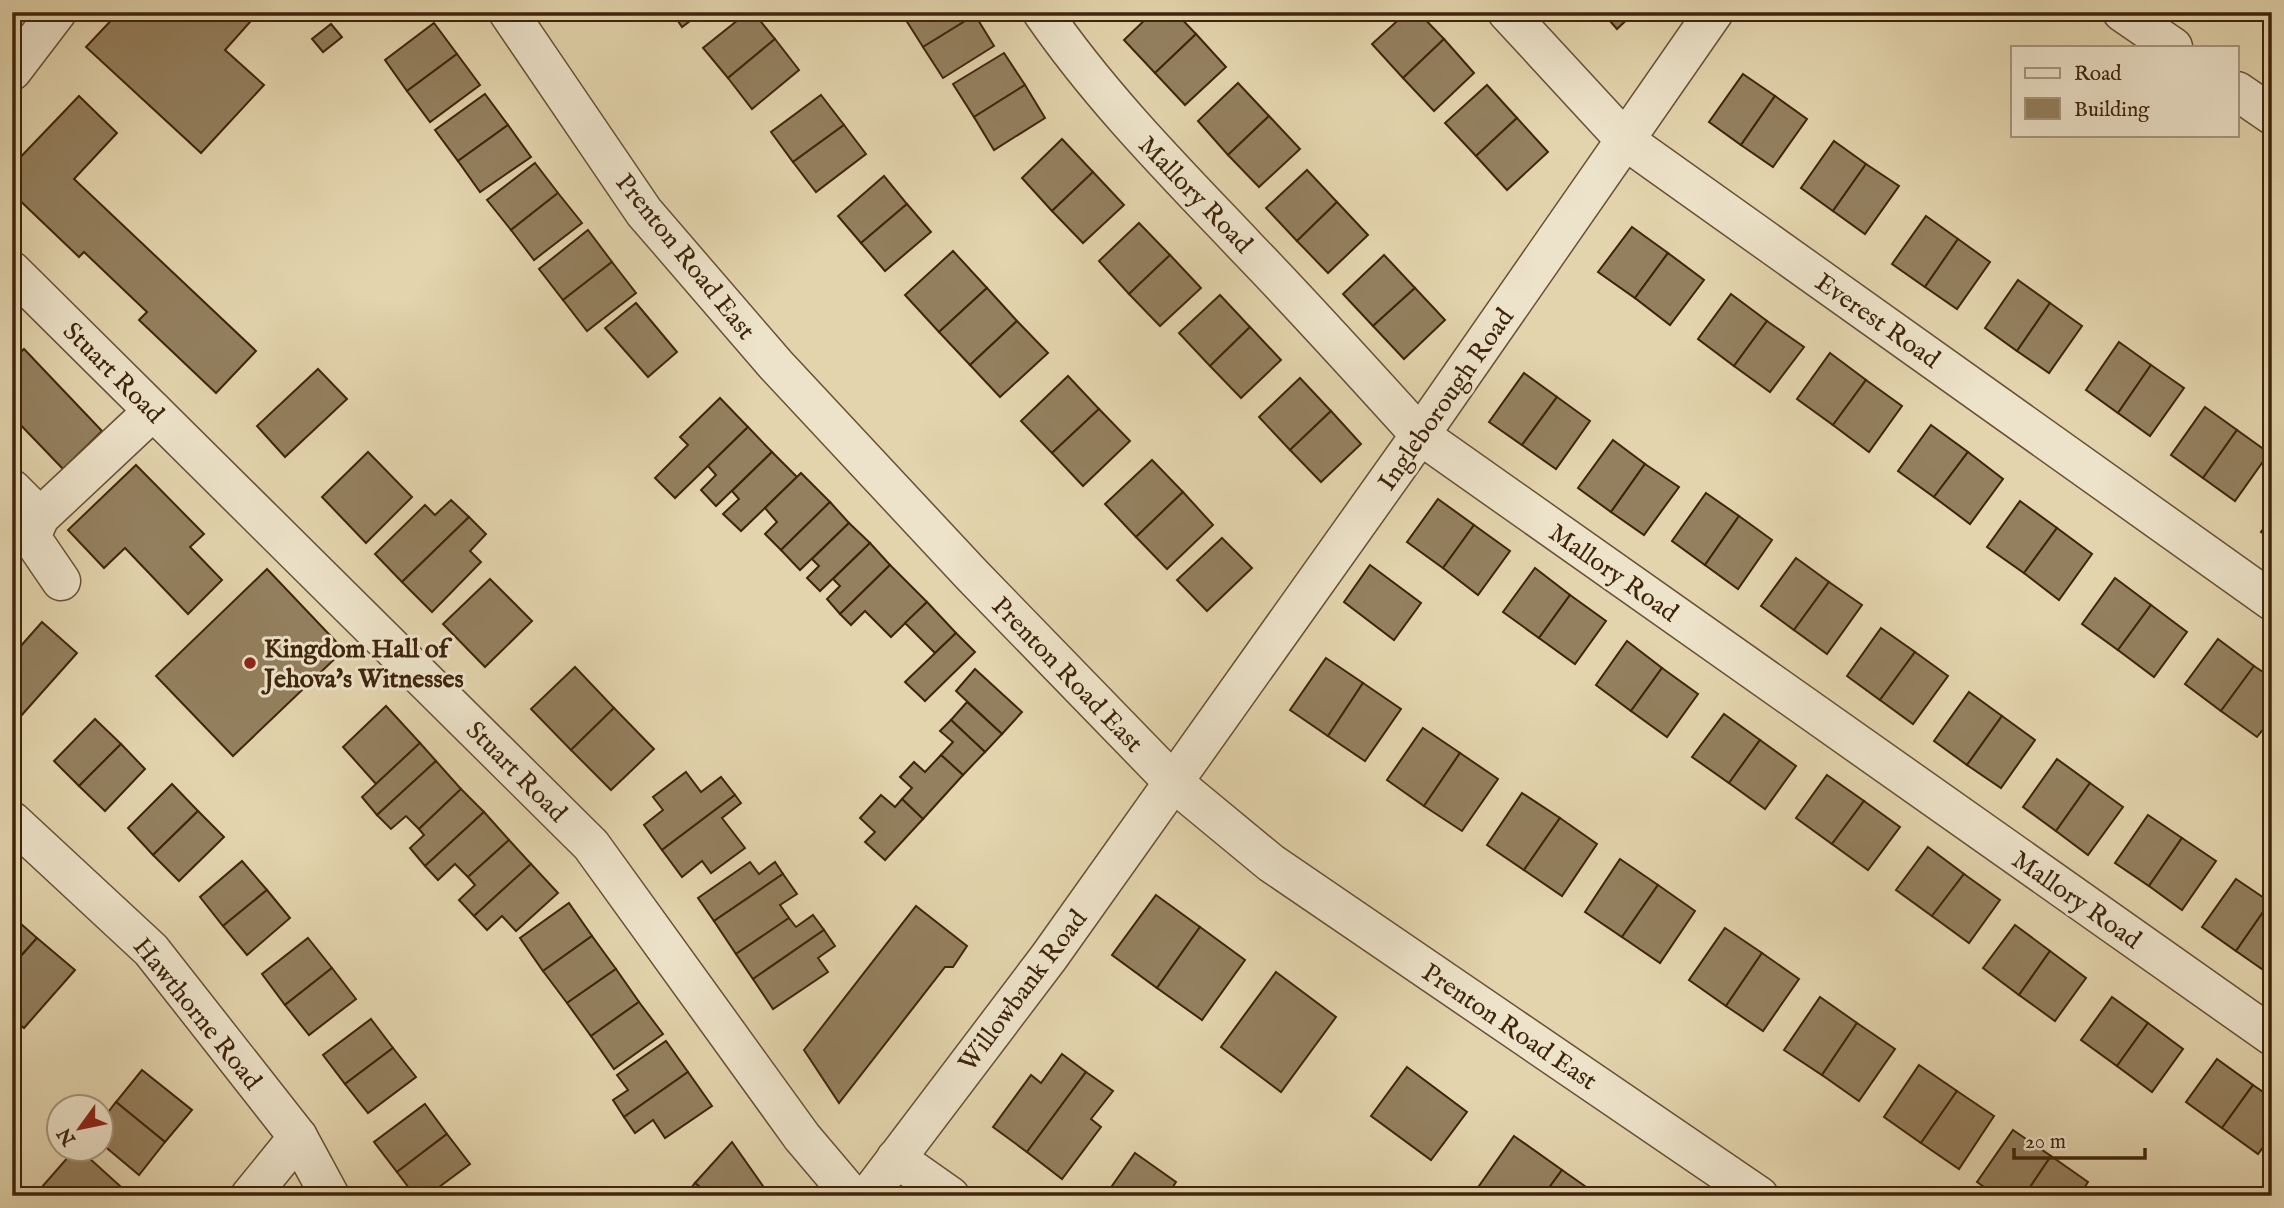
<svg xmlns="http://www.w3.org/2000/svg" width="2284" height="1208" font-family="'IM FELL English',serif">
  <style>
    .building { fill: #94805f; stroke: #3f240b; stroke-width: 2 }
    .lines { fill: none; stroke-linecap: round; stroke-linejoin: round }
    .minor-casing { stroke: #685034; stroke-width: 41 }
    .minor { stroke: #ede3ca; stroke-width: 38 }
    .poi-dot { fill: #8f2418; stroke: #ede3ca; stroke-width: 2.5 }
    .labels { text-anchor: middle; stroke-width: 6; stroke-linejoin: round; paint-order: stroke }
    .street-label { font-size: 26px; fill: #3f240b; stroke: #ede3ca }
    .poi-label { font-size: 26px; font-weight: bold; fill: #3f240b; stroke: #ede3ca; text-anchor: start }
  </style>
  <rect width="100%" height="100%" fill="#e3d4ad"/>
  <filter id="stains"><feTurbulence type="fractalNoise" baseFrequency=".00286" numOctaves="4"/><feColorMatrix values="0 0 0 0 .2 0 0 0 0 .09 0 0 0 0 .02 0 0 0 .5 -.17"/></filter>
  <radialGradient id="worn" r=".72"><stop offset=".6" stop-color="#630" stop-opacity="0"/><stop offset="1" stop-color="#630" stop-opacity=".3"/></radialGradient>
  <g class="building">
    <polygon points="119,12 259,12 225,50 264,85 201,153 86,47"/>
    <polygon points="672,12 702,12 682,27"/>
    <polygon points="748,12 753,12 775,39 728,78 703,48"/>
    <polygon points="911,12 974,12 975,15 923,47 904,17"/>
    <polygon points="1153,12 1175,12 1196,34 1155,73 1124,40"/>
    <polygon points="1407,12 1418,12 1444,39 1403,78 1372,44"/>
    <polygon points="1602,12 1635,12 1617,29"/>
    <polygon points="975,15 994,46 943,78 923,47"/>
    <polygon points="434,23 457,54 407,91 385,60"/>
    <polygon points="331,24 342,37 323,52 312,39"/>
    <polygon points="1196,34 1226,67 1185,105 1155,73"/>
    <polygon points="775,39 799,70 752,109 728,78"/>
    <polygon points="1444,39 1474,73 1434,111 1403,78"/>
    <polygon points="1004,53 1025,85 974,117 953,84"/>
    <polygon points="457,54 480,85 430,122 407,91"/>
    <polygon points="1743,74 1775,96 1741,145 1709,122"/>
    <polygon points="1238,83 1269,116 1228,155 1198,121"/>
    <polygon points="1025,85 1045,118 994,150 974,117"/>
    <polygon points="1487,85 1517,118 1476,156 1445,123"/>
    <polygon points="485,94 508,125 458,161 435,130"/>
    <polygon points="821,95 844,125 793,162 771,132"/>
    <polygon points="79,96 117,133 74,179 256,351 216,393 139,320 147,312 84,252 79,257 12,193 12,166"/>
    <polygon points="1775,96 1807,119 1773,167 1741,145"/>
    <polygon points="1269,116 1300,149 1259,187 1228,155"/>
    <polygon points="1517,118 1548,152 1507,190 1476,156"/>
    <polygon points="508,125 531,157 480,192 458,161"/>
    <polygon points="844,125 866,154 816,192 793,162"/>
    <polygon points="1062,139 1093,172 1052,211 1022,178"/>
    <polygon points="1834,141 1866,164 1833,211 1801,188"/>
    <polygon points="535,163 558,193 511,230 487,200"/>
    <polygon points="1866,164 1899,186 1865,234 1833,211"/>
    <polygon points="1307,170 1337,202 1297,241 1266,208"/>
    <polygon points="1093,172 1124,205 1083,243 1052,211"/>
    <polygon points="884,176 907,204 861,243 838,216"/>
    <polygon points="558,193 582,223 534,260 511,230"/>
    <polygon points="1337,202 1368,235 1328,273 1297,241"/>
    <polygon points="907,204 931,232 885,271 861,243"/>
    <polygon points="1926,216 1958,239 1925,287 1892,264"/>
    <polygon points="1139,223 1170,255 1129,294 1099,261"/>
    <polygon points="1632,227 1668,253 1635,298 1598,272"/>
    <polygon points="588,230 612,262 563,300 539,269"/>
    <polygon points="1958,239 1990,262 1957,309 1925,287"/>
    <polygon points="953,251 987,288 939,332 905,295"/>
    <polygon points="1668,253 1704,280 1670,325 1635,298"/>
    <polygon points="1170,255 1201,288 1160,326 1129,294"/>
    <polygon points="1384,255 1415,288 1373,326 1343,294"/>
    <polygon points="612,262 636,293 587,331 563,300"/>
    <polygon points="2018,280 2050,303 2017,351 1985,328"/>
    <polygon points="987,288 1017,321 970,365 939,332"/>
    <polygon points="1415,288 1445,320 1404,359 1373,326"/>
    <polygon points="1731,294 1767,321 1734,366 1698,339"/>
    <polygon points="1220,295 1250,327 1210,366 1179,333"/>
    <polygon points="636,303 677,352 648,377 605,328"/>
    <polygon points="2050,303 2082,326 2049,373 2017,351"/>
    <polygon points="1017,321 1048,353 1000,397 970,365"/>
    <polygon points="1767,321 1804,347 1770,392 1734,366"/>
    <polygon points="1250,327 1281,360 1241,398 1210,366"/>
    <polygon points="2119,342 2151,365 2118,413 2086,390"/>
    <polygon points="24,349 102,431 63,469 12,416 12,360"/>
    <polygon points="1830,353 1866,380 1833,425 1797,399"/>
    <polygon points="2151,365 2184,388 2150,436 2118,413"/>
    <polygon points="318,369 347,399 285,457 257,426"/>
    <polygon points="1524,373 1557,397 1522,445 1489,422"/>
    <polygon points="1068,376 1099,409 1052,453 1021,421"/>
    <polygon points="1300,378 1331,411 1290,450 1259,417"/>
    <polygon points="1866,380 1902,406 1869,452 1833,425"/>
    <polygon points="1557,397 1590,421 1556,469 1522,445"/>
    <polygon points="720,398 748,427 675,498 655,478 688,445 680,437"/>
    <polygon points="2205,407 2237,430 2203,478 2171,455"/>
    <polygon points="1099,409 1130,441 1083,486 1052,453"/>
    <polygon points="1331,411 1361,444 1321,482 1290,450"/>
    <polygon points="1931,425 1968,452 1934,497 1898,471"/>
    <polygon points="748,427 772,452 716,506 701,490 716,475 708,466"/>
    <polygon points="2237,430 2269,453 2235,501 2203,478"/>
    <polygon points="1613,440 1645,464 1611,512 1578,488"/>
    <polygon points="368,452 412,497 366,543 322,497"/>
    <polygon points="772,452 797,477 741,531 723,514 739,499 732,491"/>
    <polygon points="1968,452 2003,479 1970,524 1934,497"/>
    <polygon points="1152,460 1183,492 1136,537 1105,504"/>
    <polygon points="1645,464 1679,487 1644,535 1611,512"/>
    <polygon points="136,465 204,534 190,547 222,580 188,614 125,548 104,568 68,530"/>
    <polygon points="801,473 830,502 781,550 765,534 777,522 765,508"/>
    <polygon points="1183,492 1213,525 1167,569 1136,537"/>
    <polygon points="1706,493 1739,516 1705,565 1672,541"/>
    <polygon points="1438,499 1474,525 1443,568 1407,542"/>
    <polygon points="451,500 469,517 402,582 375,554 425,505 435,515"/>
    <polygon points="2020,501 2057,528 2024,573 1987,547"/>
    <polygon points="830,502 849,523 800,570 781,550"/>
    <polygon points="1739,516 1772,540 1738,589 1705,565"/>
    <polygon points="469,517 486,534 470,551 481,562 432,612 402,582"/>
    <polygon points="2272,517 2272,539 2261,532"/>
    <polygon points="849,523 870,543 820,591 807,578 819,566 812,559"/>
    <polygon points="1474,525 1510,551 1478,595 1443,568"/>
    <polygon points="2057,528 2092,554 2059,600 2024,573"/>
    <polygon points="1222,538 1252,568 1207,611 1177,580"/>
    <polygon points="870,543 890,565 840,614 827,599 840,586 833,579"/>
    <polygon points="1796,558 1829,582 1794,630 1761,606"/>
    <polygon points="890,565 927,602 891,637 865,611 851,625 840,614"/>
    <polygon points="1370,565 1421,603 1394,640 1344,602"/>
    <polygon points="1535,568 1570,595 1539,638 1503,612"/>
    <polygon points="267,569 344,650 233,756 156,676"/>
    <polygon points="2115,578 2151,605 2118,650 2082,624"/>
    <polygon points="490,579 532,621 485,667 443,624"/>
    <polygon points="1829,582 1862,605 1827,654 1794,630"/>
    <polygon points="1570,595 1606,621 1575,664 1539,638"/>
    <polygon points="927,602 956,633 935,653 905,623"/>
    <polygon points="2151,605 2187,632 2154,677 2118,650"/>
    <polygon points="42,622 77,653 12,726 12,656"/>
    <polygon points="1881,628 1915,652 1880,700 1847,676"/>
    <polygon points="956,633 975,652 925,701 905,682"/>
    <polygon points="2218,639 2254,666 2221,711 2185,684"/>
    <polygon points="1627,641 1662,668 1631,711 1596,685"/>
    <polygon points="1915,652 1948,676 1913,724 1880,700"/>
    <polygon points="1326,658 1363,683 1328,736 1290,710"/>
    <polygon points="2254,666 2272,678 2272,718 2257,737 2221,711"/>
    <polygon points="575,667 614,708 571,750 531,709"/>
    <polygon points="1662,668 1698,694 1667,737 1631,711"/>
    <polygon points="975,669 1022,712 1002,734 956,691"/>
    <polygon points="1363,683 1401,709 1365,761 1328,736"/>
    <polygon points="1969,692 2002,716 1967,765 1934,741"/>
    <polygon points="967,702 1002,734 985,752 951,720"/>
    <polygon points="386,706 420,743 376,784 343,747"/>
    <polygon points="614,708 654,749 611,790 571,750"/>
    <polygon points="1724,714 1760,740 1729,783 1692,757"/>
    <polygon points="2002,716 2035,740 2001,788 1967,765"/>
    <polygon points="95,719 121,744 79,786 54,761"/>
    <polygon points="951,720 985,752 963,775 941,755 953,742 940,731"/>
    <polygon points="1423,728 1460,753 1424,806 1387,780"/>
    <polygon points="1760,740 1796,766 1765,809 1729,783"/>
    <polygon points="420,743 436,761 377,815 362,797"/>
    <polygon points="121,744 145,769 105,811 79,786"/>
    <polygon points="1460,753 1498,779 1462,831 1424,806"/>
    <polygon points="941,755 963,775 923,819 902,799 912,788 900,777 914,762 925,772"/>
    <polygon points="2057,759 2090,783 2056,831 2023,807"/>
    <polygon points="436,761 461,789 419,829 406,816 391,829 377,815"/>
    <polygon points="686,772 701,792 721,777 735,795 662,850 644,825 663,810 653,797"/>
    <polygon points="1827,775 1864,801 1832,844 1796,818"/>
    <polygon points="2090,783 2123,807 2088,855 2056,831"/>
    <polygon points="172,784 198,811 153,855 128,828"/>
    <polygon points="461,789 484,812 425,866 410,848 424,835 419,829"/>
    <polygon points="1522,793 1560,818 1524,870 1487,845"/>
    <polygon points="735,795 741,803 722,818 745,848 711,873 702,861 682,877 662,850"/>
    <polygon points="881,795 895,807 902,799 923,819 885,860 865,842 875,832 860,818"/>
    <polygon points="1864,801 1900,827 1868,870 1832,844"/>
    <polygon points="198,811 224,837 179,881 153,855"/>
    <polygon points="484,812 509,840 468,877 455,864 438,880 425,866"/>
    <polygon points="2148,815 2182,838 2149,886 2115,863"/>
    <polygon points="1560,818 1597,844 1562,896 1524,870"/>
    <polygon points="2182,838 2216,861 2182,910 2149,886"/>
    <polygon points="509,840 531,864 474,916 459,900 475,885 468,877"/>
    <polygon points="1928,847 1964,874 1932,916 1896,890"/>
    <polygon points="1620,859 1658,885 1622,937 1585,912"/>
    <polygon points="242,861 267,890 223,926 200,897"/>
    <polygon points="750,862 759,874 775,862 783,874 714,921 698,898"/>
    <polygon points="531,864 558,893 516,931 502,916 487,930 474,916"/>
    <polygon points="783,874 797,894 780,905 789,918 736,954 714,921"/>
    <polygon points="1964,874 2000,900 1969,943 1932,916"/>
    <polygon points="2236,879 2270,902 2236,951 2202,927"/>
    <polygon points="1658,885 1695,911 1660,963 1622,937"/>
    <polygon points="267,890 290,918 247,955 223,926"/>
    <polygon points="1156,895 1200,927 1157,988 1112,955"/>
    <polygon points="2270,902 2272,971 2269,974 2236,951"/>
    <polygon points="569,903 592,936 543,971 520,938"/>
    <polygon points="916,906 967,946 953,967 945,967 839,1103 804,1050"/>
    <polygon points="813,915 824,930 753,979 736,954 789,918 796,927"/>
    <polygon points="12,916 37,938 12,966"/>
    <polygon points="2015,925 2050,951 2019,995 1983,968"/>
    <polygon points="1200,927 1245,960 1202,1020 1157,988"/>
    <polygon points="1725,928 1762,953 1726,1006 1689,980"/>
    <polygon points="824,930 835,946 818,958 828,972 773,1009 753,979"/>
    <polygon points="592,936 616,969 567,1003 543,971"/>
    <polygon points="37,938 75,970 24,1028 12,1018 12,966"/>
    <polygon points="308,938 332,968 285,1005 262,974"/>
    <polygon points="2050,951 2086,978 2055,1021 2019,995"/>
    <polygon points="1762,953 1799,979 1763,1031 1726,1006"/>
    <polygon points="332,968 356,999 309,1035 285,1005"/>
    <polygon points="616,969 639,1002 591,1036 567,1003"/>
    <polygon points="1276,972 1336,1017 1281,1092 1221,1047"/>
    <polygon points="1820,997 1857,1023 1822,1075 1784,1050"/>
    <polygon points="2112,997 2148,1023 2117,1066 2081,1040"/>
    <polygon points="639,1002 663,1034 614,1069 591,1036"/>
    <polygon points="371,1019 393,1048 345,1084 323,1055"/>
    <polygon points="1857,1023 1895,1049 1859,1101 1822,1075"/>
    <polygon points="2148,1023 2183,1049 2152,1092 2117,1066"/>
    <polygon points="666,1041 688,1072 624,1117 613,1100 628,1090 617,1075"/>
    <polygon points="393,1048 416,1077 368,1113 345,1084"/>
    <polygon points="1062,1054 1086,1072 1027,1152 993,1127 1031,1075 1041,1083"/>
    <polygon points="2217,1059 2253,1085 2222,1128 2186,1102"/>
    <polygon points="1919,1065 1957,1091 1921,1143 1884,1117"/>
    <polygon points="1407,1067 1467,1112 1431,1160 1371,1116"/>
    <polygon points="142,1070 192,1110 165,1142 116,1102"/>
    <polygon points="688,1072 712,1106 665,1138 653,1120 635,1133 624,1117"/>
    <polygon points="1086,1072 1113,1091 1091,1119 1101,1127 1062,1179 1027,1152"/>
    <polygon points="2253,1085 2272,1098 2272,1135 2258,1154 2222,1128"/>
    <polygon points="1957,1091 1994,1116 1959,1169 1921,1143"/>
    <polygon points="116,1102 165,1142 139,1175 102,1144 102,1120"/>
    <polygon points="425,1104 447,1134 397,1172 374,1142"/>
    <polygon points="2013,1130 2051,1156 2024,1196 1997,1196 1977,1182"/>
    <polygon points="447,1134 470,1164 427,1196 415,1196 397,1172"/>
    <polygon points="1514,1136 1562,1170 1543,1196 1472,1196"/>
    <polygon points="732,1142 770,1196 711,1196 695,1183"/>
    <polygon points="76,1148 78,1148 131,1196 34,1196"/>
    <polygon points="1135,1153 1176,1182 1167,1196 1105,1196"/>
    <polygon points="2051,1156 2088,1182 2079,1196 2024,1196"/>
    <polygon points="1562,1170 1599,1196 1543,1196"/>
    <polygon points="695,1183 711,1196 685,1196"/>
  </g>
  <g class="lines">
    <defs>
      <g id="minor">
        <polyline points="508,12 644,212 776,365 972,575 1173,782 1271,863 1759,1196"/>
        <path d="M 1042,12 C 1102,99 1175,172 1247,248 C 1306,309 1363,372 1420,435 L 2272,1036"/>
        <polyline points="1507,12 1626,141 2272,601"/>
        <polyline points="2122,12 2173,47"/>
        <polyline points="12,71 57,12"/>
        <polyline points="2237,91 2272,115"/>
        <polyline points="12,271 591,845 802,1137 852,1196"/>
        <polyline points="12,489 40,517"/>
        <polyline points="61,581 31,537 40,517 153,411"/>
        <polyline points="12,821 151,950 298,1137 330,1196"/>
        <polyline points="896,1158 950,1196"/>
        <polyline points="250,1196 298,1137"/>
        <polyline points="868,1196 1049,957 1420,435 1714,12"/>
      </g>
    </defs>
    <use href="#minor" class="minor-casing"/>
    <use href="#minor" class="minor"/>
  </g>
  <circle class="poi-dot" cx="250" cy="663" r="7"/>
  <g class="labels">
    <g class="street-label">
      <text transform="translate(1196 194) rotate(46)" y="9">Mallory Road</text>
      <text transform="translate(686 256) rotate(51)" y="9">Prenton Road East</text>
      <text transform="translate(1878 320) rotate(35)" y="9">Everest Road</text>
      <text transform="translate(114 372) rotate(45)" y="9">Stuart Road</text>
      <text transform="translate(1445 399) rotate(-55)" y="9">Ingleborough Road</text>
      <text transform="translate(1614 572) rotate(35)" y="9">Mallory Road</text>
      <text transform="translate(1068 674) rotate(46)" y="9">Prenton Road East</text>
      <text transform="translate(517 771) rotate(45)" y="9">Stuart Road</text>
      <text transform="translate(2077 899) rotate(35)" y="9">Mallory Road</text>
      <text transform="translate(1022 990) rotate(-53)" y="9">Willowbank Road</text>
      <text transform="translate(198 1013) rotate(51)" y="9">Hawthorne Road</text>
      <text transform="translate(1510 1026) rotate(34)" y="9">Prenton Road East</text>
    </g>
    <g class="poi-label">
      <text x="264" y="657">Kingdom Hall of<tspan x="264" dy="30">Jehova's Witnesses</tspan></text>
    </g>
  </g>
  <rect width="2284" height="1208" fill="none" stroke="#e3d4ad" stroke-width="42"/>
  <rect x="14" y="14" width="2256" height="1180" fill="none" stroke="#3f240b" stroke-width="3.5"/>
  <rect x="21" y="21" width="2242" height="1166" fill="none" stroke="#3f240b" stroke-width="2"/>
  <rect x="2011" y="46" width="228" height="91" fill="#ede3ca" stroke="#a7977e" stroke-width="2"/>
  <rect x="2025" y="68" width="35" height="10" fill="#ede3ca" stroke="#a7977e" stroke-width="2"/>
  <text x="2074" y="80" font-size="21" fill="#3f240b">Road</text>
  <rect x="2025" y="98" width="35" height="21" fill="#94805f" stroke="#a7977e" stroke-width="2"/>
  <text x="2074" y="116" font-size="21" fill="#3f240b">Building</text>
  <g transform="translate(80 1128) rotate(237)"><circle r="33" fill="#ede3ca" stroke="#a7977e" stroke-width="2"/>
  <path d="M0-5L12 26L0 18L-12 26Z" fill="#8f2418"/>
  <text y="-10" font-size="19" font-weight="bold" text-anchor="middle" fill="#3f240b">N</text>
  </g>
  <path d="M2014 1148v10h131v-10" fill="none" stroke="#3f240b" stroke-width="3.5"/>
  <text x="2025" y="1148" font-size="21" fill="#3f240b" stroke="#ede3ca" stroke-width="5" paint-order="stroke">20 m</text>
  <rect width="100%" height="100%" filter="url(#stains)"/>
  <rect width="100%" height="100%" fill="url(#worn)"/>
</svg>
